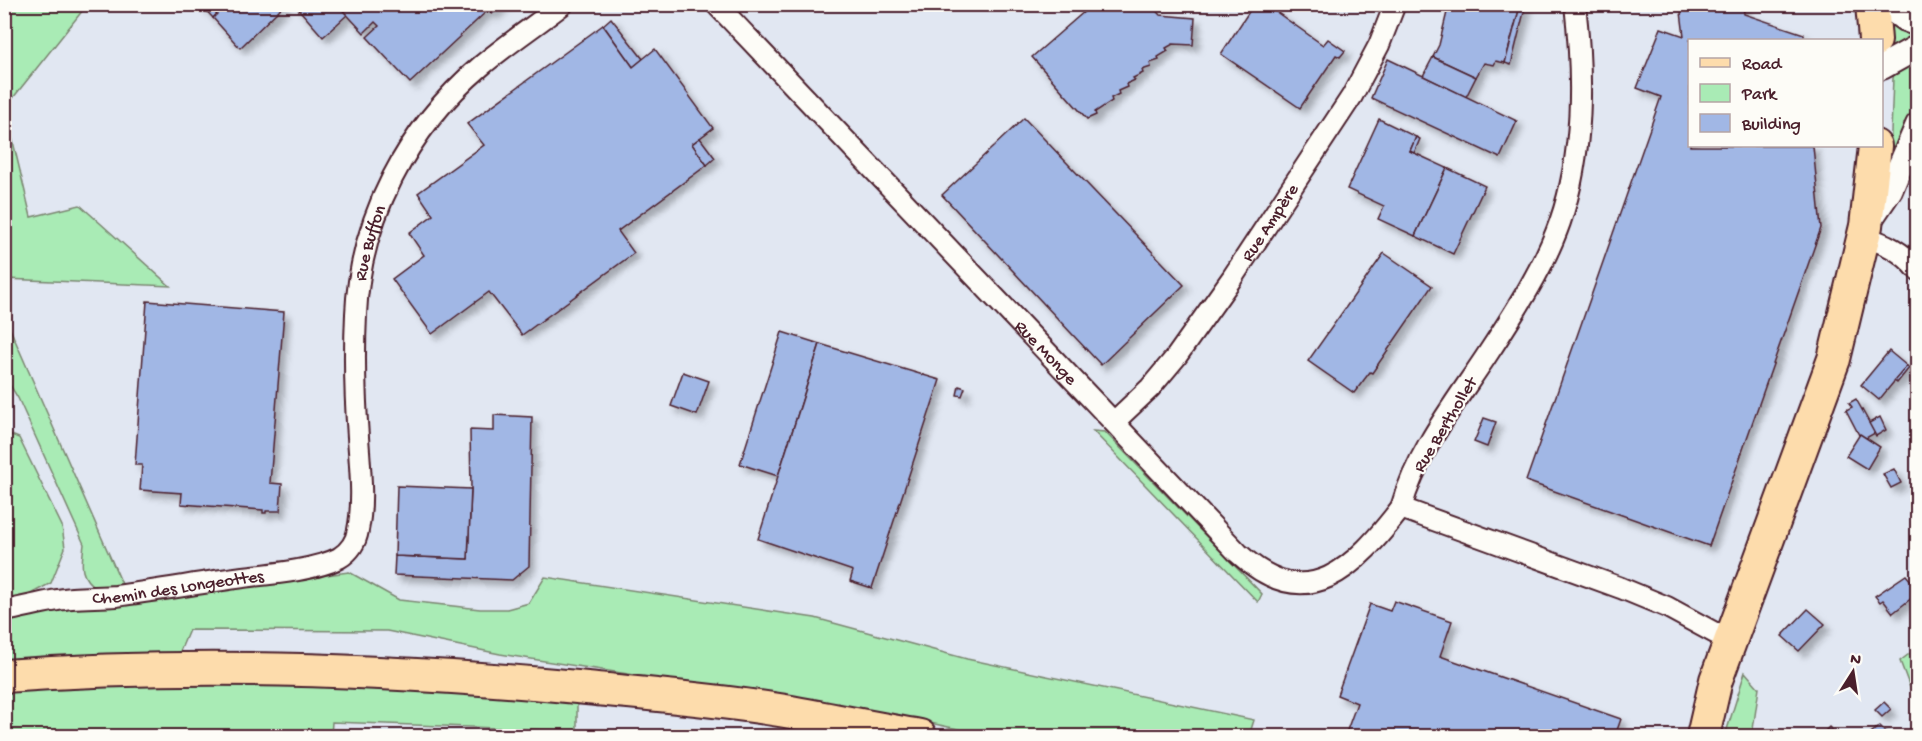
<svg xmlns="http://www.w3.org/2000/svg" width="1922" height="741" font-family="'Gochi Hand',sans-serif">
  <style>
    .green { fill: #a9ebb5; stroke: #7a8570; stroke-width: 1.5 }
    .building { fill: #a1b7e5; stroke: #4a1f2b; stroke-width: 1.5; filter: url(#shadow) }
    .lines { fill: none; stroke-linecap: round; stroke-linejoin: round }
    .minor-casing { stroke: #4a1f2b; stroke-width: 24 }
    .tertiary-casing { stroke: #4a1f2b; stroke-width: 28 }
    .primary-casing { stroke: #4a1f2b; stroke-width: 36 }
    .minor { stroke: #fdfcf7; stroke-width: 20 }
    .tertiary { stroke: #fdfcf7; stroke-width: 24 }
    .primary { stroke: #fddcac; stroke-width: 32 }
    .labels { text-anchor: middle; stroke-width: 4.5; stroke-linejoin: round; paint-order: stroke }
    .street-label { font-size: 18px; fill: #4a1f2b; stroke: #fdfcf7 }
  </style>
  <defs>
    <filter id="shadow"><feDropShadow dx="5.5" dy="5.5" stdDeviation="3" flood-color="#0004"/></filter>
  </defs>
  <rect width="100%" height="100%" fill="#e1e7f2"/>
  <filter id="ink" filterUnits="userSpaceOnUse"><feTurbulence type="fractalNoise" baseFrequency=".0167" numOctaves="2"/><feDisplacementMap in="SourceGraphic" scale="12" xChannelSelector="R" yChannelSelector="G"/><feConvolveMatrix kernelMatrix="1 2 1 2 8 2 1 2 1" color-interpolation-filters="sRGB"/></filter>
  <g filter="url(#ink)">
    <g class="green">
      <polygon points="5,4 87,5 5,108 31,217 80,205 170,286 5,279"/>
      <polygon points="1889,18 1917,29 1917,39 1892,52"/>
      <polygon points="1917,53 1917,97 1893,161 1890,159 1893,78 1895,70"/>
      <path d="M 4,315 L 122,584 L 96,588 C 78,576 82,563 84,544 L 18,398 L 5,377 Z"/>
      <polygon points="1093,431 1105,432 1262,594 1258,602"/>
      <polygon points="4,432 19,438 62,526 65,548 51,583 25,597 4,602"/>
      <polygon points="349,572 399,600 480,609 507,609 529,603 545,577 815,618 967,659 1254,720 1249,736 990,736 898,716 500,654 387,631 189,630 178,656 5,665 5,617"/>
      <polygon points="1917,648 1917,706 1900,661"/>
      <polygon points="1745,672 1759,688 1752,736 1725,736"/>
      <polygon points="160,682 332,682 577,698 577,731 332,722 331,736 5,736 4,689"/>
    </g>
    <g class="building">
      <polygon points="200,4 227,4 213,18"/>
      <polygon points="227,4 285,4 240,48 213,18"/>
      <polygon points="294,4 337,4 347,15 323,37"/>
      <polygon points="337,4 503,4 492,14 488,10 410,83 367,37 379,26 375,22 364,33"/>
      <polygon points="1093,4 1150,4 1160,15 1195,18 1193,45 1173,44 1166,48 1168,51 1158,57 1159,60 1150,63 1151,67 1142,70 1143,73 1133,78 1135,80 1126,84 1127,87 1118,91 1119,94 1111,98 1112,101 1095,112 1096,115 1087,119 1032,57"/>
      <polygon points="1254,4 1265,4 1323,45 1328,39 1345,51 1340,57 1336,55 1300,108 1221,54"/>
      <polygon points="1449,4 1523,4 1521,11 1519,10 1505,63 1496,61 1494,65 1484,63 1476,77 1433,57 1439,45"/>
      <polygon points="1523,4 1526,4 1511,65 1505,63 1519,10 1521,11"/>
      <polygon points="1680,4 1743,4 1744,14 1804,34 1804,40 1690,40 1690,146 1813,146 1821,228 1709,546 1526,481 1661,97 1637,88 1661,28 1684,36"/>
      <polygon points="611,18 643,59 633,67 603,25"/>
      <polygon points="603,25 633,67 655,49 713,128 692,144 707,165 618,231 634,253 522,335 489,292 432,334 392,279 424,255 409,233 433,215 418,193 484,145 467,124"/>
      <polygon points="1433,57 1476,77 1466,97 1423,76"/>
      <polygon points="1388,59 1517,121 1500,158 1371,98"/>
      <polygon points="1024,118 1184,285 1101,365 942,195"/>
      <polygon points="1379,119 1416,137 1410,151 1447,168 1415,236 1378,219 1384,206 1347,189"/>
      <polygon points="1416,137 1420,139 1414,153 1410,151"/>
      <polygon points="700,138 715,158 707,165 692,144"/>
      <polygon points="1447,168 1485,186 1453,254 1415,236"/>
      <polygon points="1384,253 1432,286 1372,373 1370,372 1354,393 1308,361"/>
      <polygon points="147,301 284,312 270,483 282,484 280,511 266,511 266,513 263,513 263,510 181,504 182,493 140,490 142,465 135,465"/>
      <polygon points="782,332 820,344 778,476 740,464"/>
      <polygon points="820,344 940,380 872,588 850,581 853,571 758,539"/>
      <polygon points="1889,351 1907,366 1879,400 1861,385"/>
      <polygon points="1907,366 1909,368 1897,383 1894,381"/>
      <polygon points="683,372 709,381 697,415 671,406"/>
      <polygon points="959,386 965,388 962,396 957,395"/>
      <polygon points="1856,399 1875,433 1866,438 1859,435 1846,410 1852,407 1849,403"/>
      <polygon points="494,415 532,417 529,566 512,580 394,575 395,556 468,559 471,489 470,430 494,431"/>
      <polygon points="1880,417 1886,430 1876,436 1869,423"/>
      <polygon points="1484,418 1496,422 1487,447 1474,442"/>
      <polygon points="1860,434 1880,447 1867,469 1846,456"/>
      <polygon points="1894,469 1901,483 1891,488 1883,474"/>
      <polygon points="397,486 471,489 468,559 395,556"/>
      <polygon points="1906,575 1918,589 1918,593 1893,613 1883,600 1880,602 1875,596"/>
      <polygon points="1394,601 1452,621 1440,656 1621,719 1615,736 1357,736 1346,733 1357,703 1337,695 1370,604 1390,611"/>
      <polygon points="1808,609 1825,624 1799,651 1782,636"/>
      <polygon points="1884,702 1891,709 1882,717 1875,710"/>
      <polygon points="1880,726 1890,736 1867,736 1877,728"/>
      <polygon points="1829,727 1838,736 1820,736"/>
    </g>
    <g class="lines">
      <defs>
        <g id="minor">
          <path id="s1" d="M 716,4 L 1238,553 C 1308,618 1355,567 1401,508"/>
          <path d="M 1575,4 C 1583,76 1584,153 1560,222 C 1543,270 1513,315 1485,358 C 1453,406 1417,452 1401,508 L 1621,588 L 1667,607 L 1715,633 L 1732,640"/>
          <path d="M 1864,237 C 1886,243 1903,252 1918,270"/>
          <path id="s2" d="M 1114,422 L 1150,388 L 1176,357 L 1232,278 L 1352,96 L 1379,45 L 1395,4"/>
          <path id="s3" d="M 4,611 C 27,607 50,600 72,598 C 87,597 102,597 116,596 C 159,590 201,583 243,577 C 270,574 316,570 339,558 C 349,552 356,542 358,530 C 364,500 360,468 358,437 C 355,396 354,355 356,314 C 360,218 408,128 481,66 C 507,44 536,25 563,4"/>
        </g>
        <g id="tertiary">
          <polyline points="1884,4 1905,19 1918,24"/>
          <polyline points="1882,67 1918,47"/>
          <polyline points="1867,224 1890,190 1918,125"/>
        </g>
        <g id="primary">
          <polyline points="1872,4 1875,40"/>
          <path d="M 4,676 C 195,662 387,669 577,687 C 644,694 712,699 779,710 C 826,718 873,728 920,736"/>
          <polyline points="1703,736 1716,680 1834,359 1866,226 1875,146"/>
        </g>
      </defs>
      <use href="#minor" class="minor-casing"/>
      <use href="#tertiary" class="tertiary-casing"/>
      <use href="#primary" class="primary-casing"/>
      <use href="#minor" class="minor"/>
      <use href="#tertiary" class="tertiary"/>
      <use href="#primary" class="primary"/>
    </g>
  </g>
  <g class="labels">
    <g class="street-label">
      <text dy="6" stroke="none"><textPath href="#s2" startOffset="254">Rue Ampère</textPath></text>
      <text dy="6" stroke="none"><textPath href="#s3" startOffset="664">Rue Buffon</textPath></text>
      <text dy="6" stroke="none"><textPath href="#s1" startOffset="480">Rue Monge</textPath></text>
      <text transform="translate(1444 424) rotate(-59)" y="6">Rue Berthollet</text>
      <text dy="6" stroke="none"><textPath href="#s3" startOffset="176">Chemin des Longeottes</textPath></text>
    </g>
  </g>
  <rect width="1922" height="741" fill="none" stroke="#fdfcf7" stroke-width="24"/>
  <rect x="12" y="12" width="1898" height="717" fill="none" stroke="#4a1f2b" stroke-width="2" filter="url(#ink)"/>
  <rect x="1688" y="39" width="195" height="108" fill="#fdfcf7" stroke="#b5a4a5" stroke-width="1.5"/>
  <rect x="1700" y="58" width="30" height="9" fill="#fddcac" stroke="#b5a4a5" stroke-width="1.5"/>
  <text x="1742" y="69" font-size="18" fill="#4a1f2b">Road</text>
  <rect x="1700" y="84" width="30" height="18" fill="#a9ebb5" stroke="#b5a4a5" stroke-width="1.5"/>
  <text x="1742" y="99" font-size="18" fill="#4a1f2b">Park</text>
  <rect x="1700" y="114" width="30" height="18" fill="#a1b7e5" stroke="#b5a4a5" stroke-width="1.5"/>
  <text x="1742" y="129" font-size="18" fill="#4a1f2b">Building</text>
  <g transform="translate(1853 672) rotate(12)" stroke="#fdfcf7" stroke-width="4.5" paint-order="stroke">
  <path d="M0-4.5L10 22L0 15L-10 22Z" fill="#4a1f2b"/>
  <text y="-9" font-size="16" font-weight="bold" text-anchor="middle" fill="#4a1f2b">N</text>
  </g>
</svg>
